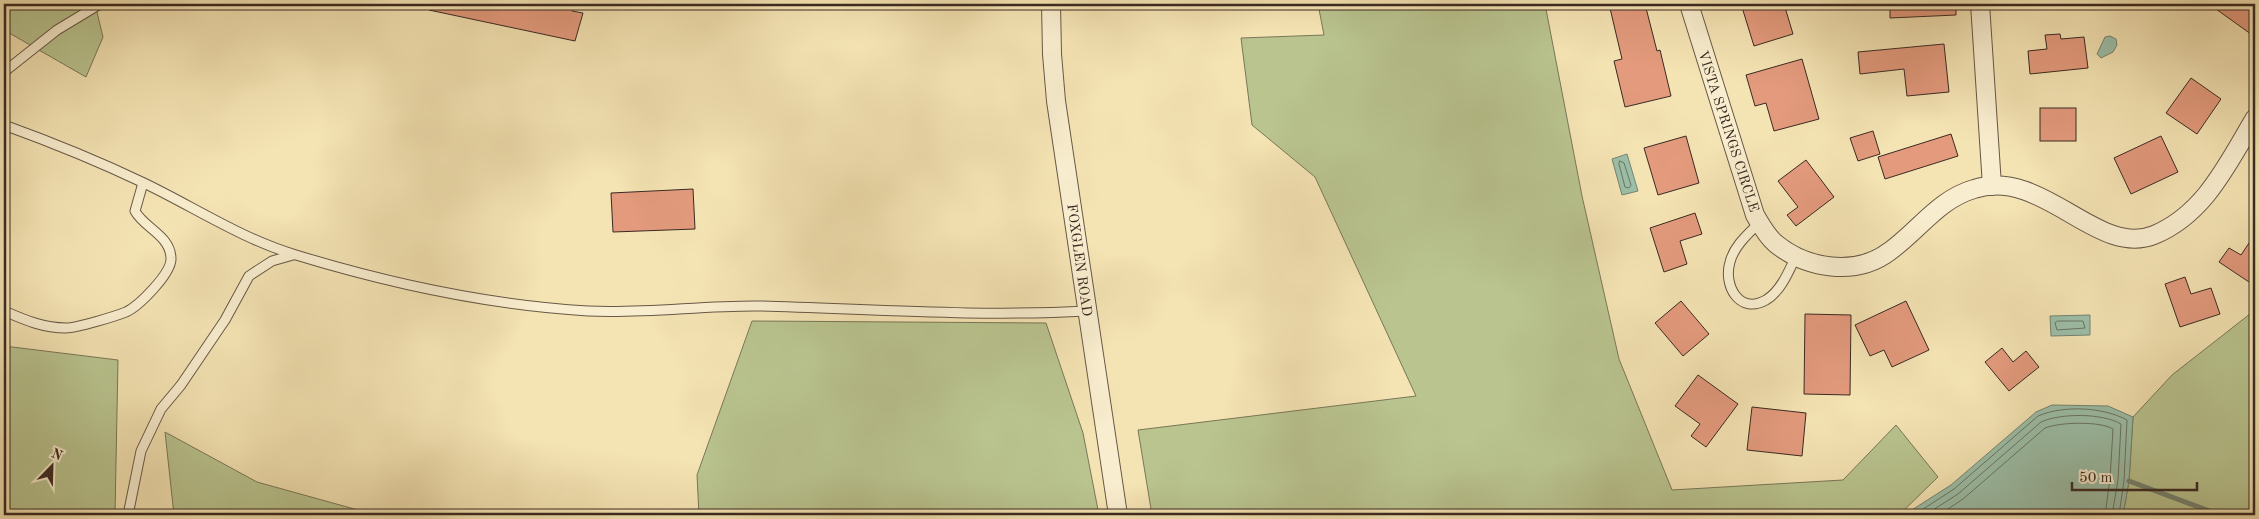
<svg xmlns="http://www.w3.org/2000/svg" width="2259" height="519" font-family="'Old Standard TT',serif">
  <style>
    .green { fill: #b9c48f; stroke: #7a7758 }
    .water { fill: #9cbfa8; stroke: #758372 }
    .lines { fill: none; stroke-linecap: round; stroke-linejoin: round }
    .shore { stroke: #6b7465; stroke-width: 1 }
    .stream { stroke: #758372; stroke-width: 5 }
    .building { fill: #e39a7d; stroke: #3a2a22 }
    .service-casing { stroke: #685846; stroke-width: 11 }
    .minor-casing { stroke: #685846; stroke-width: 20 }
    .service { stroke: #f8edce; stroke-width: 9 }
    .minor { stroke: #f8edce; stroke-width: 18 }
    .labels { text-anchor: middle; stroke-width: 4; stroke-linejoin: round; paint-order: stroke }
    .street-label { font-size: 14px; fill: #3a2a22; stroke: #f8edce }
  </style>
  <rect width="100%" height="100%" fill="#f4e3b3"/>
  <filter id="stains"><feTurbulence type="fractalNoise" baseFrequency=".004" numOctaves="4"/><feColorMatrix values="0 0 0 0 .2 0 0 0 0 .09 0 0 0 0 .02 0 0 0 .5 -.17"/></filter>
  <radialGradient id="worn" r=".72"><stop offset=".6" stop-color="#630" stop-opacity="0"/><stop offset="1" stop-color="#630" stop-opacity=".3"/></radialGradient>
  <g class="green">
    <polygon points="4,4 95,4 103,37 86,77 4,30"/>
    <polygon points="1318,4 1545,4 1582,196 1619,359 1672,490 1843,480 1896,425 1938,477 1899,515 1152,515 1138,430 1416,396 1315,177 1252,125 1241,38 1324,35"/>
    <polygon points="2255,310 2255,515 2123,515 2129,481 2133,417 2172,375"/>
    <polygon points="752,321 1046,323 1083,433 1099,515 699,515 697,475"/>
    <polygon points="4,346 118,360 115,515 4,515"/>
    <polygon points="165,432 257,482 376,515 174,515"/>
  </g>
  <g class="water">
    <polygon points="2110,36 2116,39 2117,45 2113,52 2101,58 2097,54 2105,37"/>
    <polygon points="1627,154 1638,191 1622,195 1612,159"/>
    <polygon points="2090,315 2090,335 2051,336 2050,316"/>
    <polygon points="2052,405 2108,406 2133,417 2129,481 2123,515 1904,515 1951,485 2036,412"/>
  </g>
  <g class="lines">
    <g class="shore">
      <polygon points="1620,161 1624,163 1631,185 1629,188 1625,187 1619,164"/>
      <polygon points="2058,321 2083,321 2085,328 2057,330 2055,323"/>
      <path d="M 1914,515 L 1954,489 L 2038,416 C 2064,405 2103,407 2127,420 L 2124,481 L 2119,515"/>
      <path d="M 1925,515 L 1958,494 L 2041,422 C 2061,413 2102,413 2121,424 L 2118,480 L 2112,515"/>
      <path d="M 1939,515 L 1963,499 L 2045,428 C 2060,422 2100,421 2113,429 L 2110,479 L 2105,515"/>
    </g>
    <polyline class="stream" points="2129,481 2220,515"/>
  </g>
  <g class="building">
    <polygon points="430,4 573,4 572,11 583,13 575,41 429,10"/>
    <polygon points="1609,4 1645,4 1657,51 1660,50 1671,96 1625,107 1614,61 1622,59"/>
    <polygon points="1741,4 1784,4 1793,34 1754,46"/>
    <polygon points="1890,4 1956,4 1956,15 1890,18"/>
    <polygon points="2209,4 2255,4 2255,37"/>
    <polygon points="2060,34 2061,39 2084,37 2088,68 2030,74 2028,51 2047,49 2045,35"/>
    <polygon points="1944,44 1949,92 1907,96 1904,69 1860,74 1858,52"/>
    <polygon points="1802,59 1819,119 1774,131 1766,103 1755,106 1746,75"/>
    <polygon points="2191,78 2221,99 2197,134 2166,113"/>
    <rect x="2040" y="108" width="36" height="33"/>
    <polygon points="1873,131 1880,154 1858,161 1850,138"/>
    <polygon points="1951,134 1958,156 1885,179 1878,157"/>
    <polygon points="1686,136 1699,183 1658,195 1644,148"/>
    <polygon points="2161,136 2178,172 2131,194 2114,158"/>
    <polygon points="1806,160 1834,197 1796,226 1787,215 1798,207 1778,181"/>
    <polygon points="693,189 695,229 613,232 611,193"/>
    <polygon points="1695,213 1702,234 1680,241 1687,264 1664,272 1650,228"/>
    <polygon points="2255,234 2255,286 2219,262 2229,248 2241,255"/>
    <polygon points="2185,277 2191,294 2211,288 2220,314 2180,327 2165,284"/>
    <polygon points="1681,301 1709,334 1683,356 1655,323"/>
    <polygon points="1906,301 1929,350 1892,367 1884,350 1870,356 1855,325"/>
    <polygon points="1805,314 1851,315 1850,395 1804,394"/>
    <polygon points="2002,348 2013,362 2026,351 2039,367 2009,391 1985,362"/>
    <polygon points="1698,375 1738,404 1706,447 1691,436 1700,424 1675,406"/>
    <polygon points="1752,407 1806,413 1802,456 1747,450"/>
  </g>
  <g class="lines">
    <defs>
      <g id="service">
        <polyline points="4,72 57,30 100,4"/>
        <path d="M 4,125 C 51,142 98,161 144,183 C 194,207 242,239 296,255 C 391,284 488,305 588,311 C 646,314 704,305 762,306 C 870,309 979,317 1087,311"/>
        <path d="M 1759,223 C 1748,234 1734,246 1730,262 C 1723,285 1739,315 1766,300 C 1781,291 1789,271 1796,256"/>
        <path d="M 4,311 C 25,320 43,328 66,328 C 77,328 116,316 126,312 C 139,306 172,273 171,258 C 170,235 144,228 135,211 L 143,183"/>
        <polyline points="128,515 141,451 161,409 181,385 225,320 249,276 272,261 293,255"/>
      </g>
      <g id="minor">
        <polyline points="1051,4 1052,54 1056,101 1118,515"/>
        <path d="M 1689,4 L 1755,215 C 1761,225 1766,235 1775,243 C 1806,269 1856,277 1890,251 C 1919,230 1939,199 1974,189 C 2043,167 2097,258 2154,235 C 2205,214 2228,163 2255,118"/>
        <polyline points="1980,4 1992,186"/>
      </g>
    </defs>
    <use href="#service" class="service-casing"/>
    <use href="#minor" class="minor-casing"/>
    <use href="#service" class="service"/>
    <use href="#minor" class="minor"/>
  </g>
  <g class="labels">
    <g class="street-label">
      <text transform="translate(1729 131) rotate(72)" y="5">VISTA SPRINGS CIRCLE</text>
      <text transform="translate(1080 260) rotate(82)" y="5">FOXGLEN ROAD</text>
    </g>
  </g>
  <rect width="2259" height="519" fill="none" stroke="#f4e3b3" stroke-width="20"/>
  <rect x="5" y="5" width="2249" height="509" fill="none" stroke="#3a2a22" stroke-width="2.5"/>
  <rect x="10" y="10" width="2239" height="499" fill="none" stroke="#3a2a22"/>
  <g transform="translate(52 466) rotate(23)" stroke="#f8edce" stroke-width="4" paint-order="stroke">
  <path d="M0-4L9 19L0 12L-9 19Z" fill="#3a2a22"/>
  <text y="-8" font-size="14" font-weight="bold" text-anchor="middle" fill="#3a2a22">N</text>
  </g>
  <path d="M2072 482v8h125v-8" fill="none" stroke="#3a2a22" stroke-width="2.5"/>
  <text x="2079" y="482" font-size="15" fill="#3a2a22" stroke="#f8edce" stroke-width="4" paint-order="stroke">50 m</text>
  <rect width="100%" height="100%" filter="url(#stains)"/>
  <rect width="100%" height="100%" fill="url(#worn)"/>
</svg>
